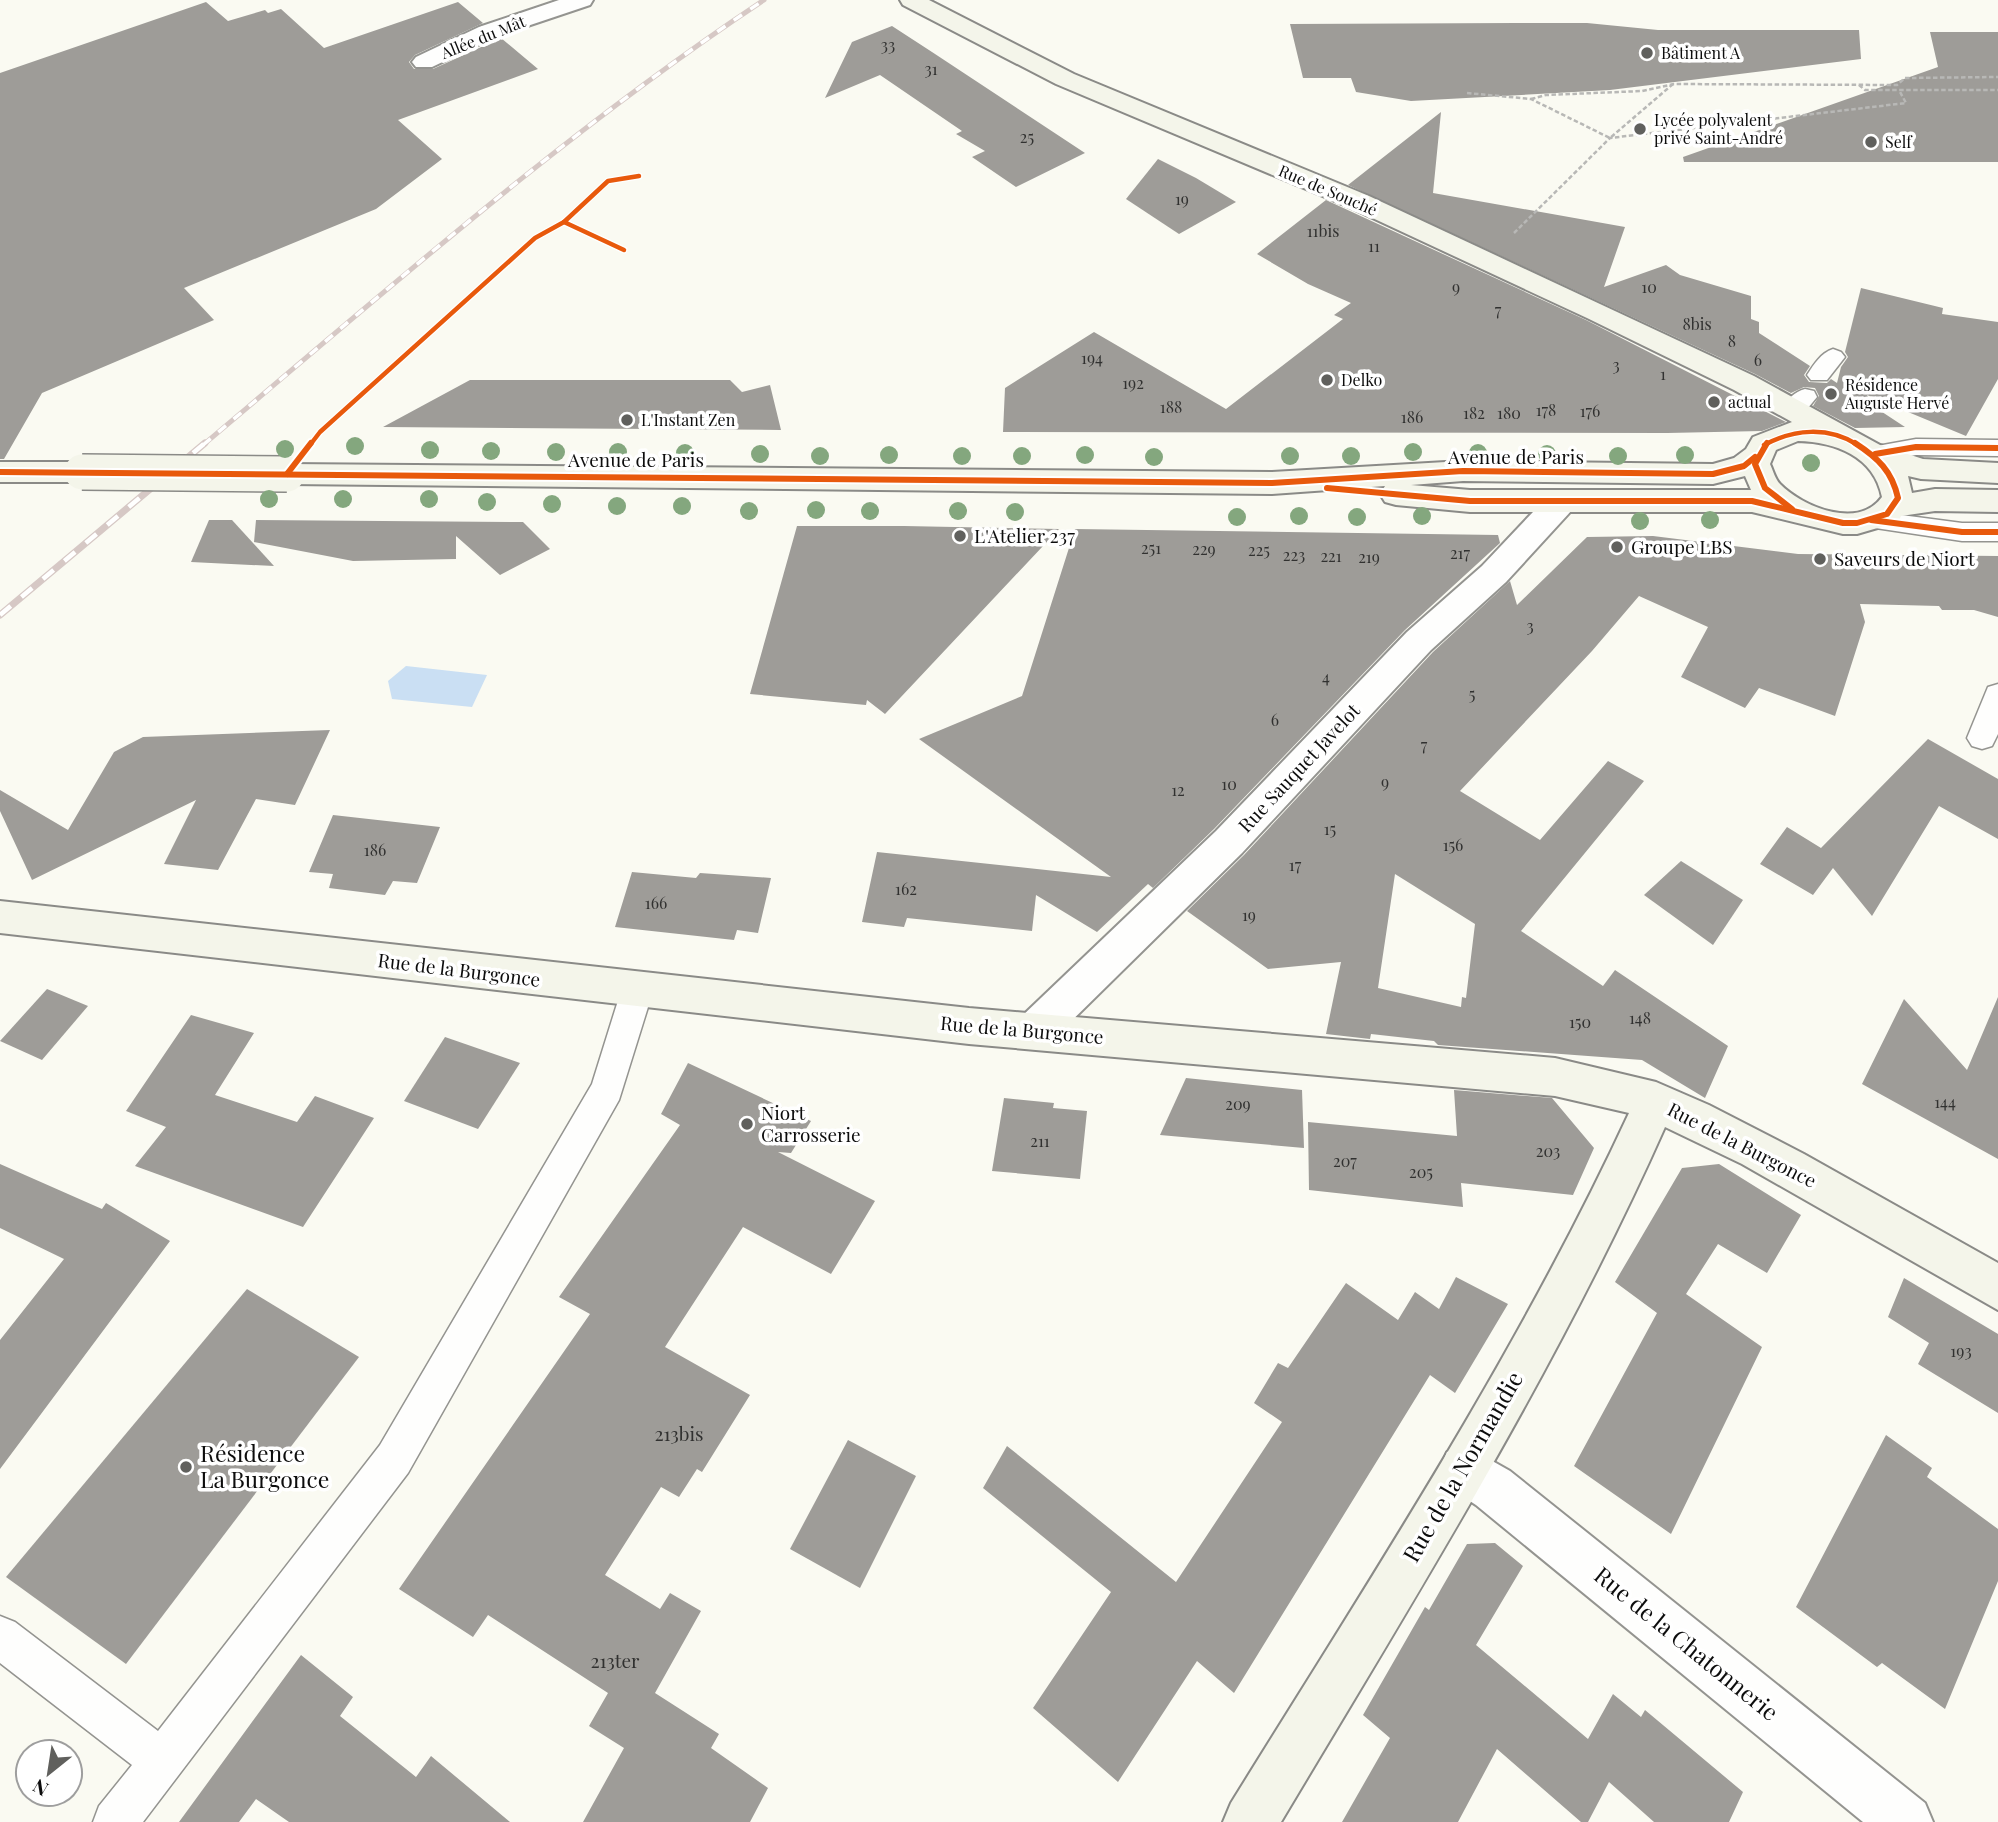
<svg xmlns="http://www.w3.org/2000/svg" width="1998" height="1822" font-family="'Playfair Display',serif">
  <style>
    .water { fill: #cadff3 }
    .building { fill: #9e9c98; fill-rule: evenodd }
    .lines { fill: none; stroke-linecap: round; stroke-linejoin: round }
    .lane-casing { stroke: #949490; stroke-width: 3 }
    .street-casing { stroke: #949490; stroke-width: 4 }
    .secondary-casing { stroke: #8a8a87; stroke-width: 4 }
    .path { stroke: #b8b8b6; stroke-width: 2.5; stroke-dasharray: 4.5 2.5; stroke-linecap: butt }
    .lane { fill: #fefefd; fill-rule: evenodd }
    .street { fill: #fefefd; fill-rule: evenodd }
    .secondary { fill: #f4f5ea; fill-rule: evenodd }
    .rail-far1-casing { stroke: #d6c8c5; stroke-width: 5 }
    .rail-casing { stroke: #d6c8c5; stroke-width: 7 }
    .rail-far1 { stroke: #fff; stroke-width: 3.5; stroke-dasharray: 10; stroke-linecap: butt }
    .rail { stroke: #fff; stroke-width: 4.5; stroke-dasharray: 14; stroke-linecap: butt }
    .secondary-bridge-casing { stroke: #8a8a87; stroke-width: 38; stroke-linecap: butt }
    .secondary-bridge { stroke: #f4f5ea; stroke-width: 35 }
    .cycleway-far1-casing { stroke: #fff; stroke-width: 7 }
    .cycleway-casing { stroke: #fff; stroke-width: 10 }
    .cycleway-far1 { stroke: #e8590c; stroke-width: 4.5 }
    .cycleway { stroke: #e8590c; stroke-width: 6 }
    .tree { fill: #84a77e }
    .poi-dot { fill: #60605d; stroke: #fff; stroke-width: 2.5 }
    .labels { text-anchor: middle; stroke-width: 7; stroke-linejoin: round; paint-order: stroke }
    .far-street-label { font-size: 16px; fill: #0d0d0d; stroke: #fff }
    .number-label { font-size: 16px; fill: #313130 }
    .far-poi-label { font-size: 16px; fill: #0d0d0d; stroke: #fff; text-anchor: start }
    .street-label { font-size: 19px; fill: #0d0d0d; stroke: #fff }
    .poi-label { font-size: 19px; fill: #0d0d0d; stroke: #fff; text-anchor: start }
    .near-number-label { font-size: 19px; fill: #313130 }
    .near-poi-label { font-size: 23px; fill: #0d0d0d; stroke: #fff; text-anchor: start }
    .near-street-label { font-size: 23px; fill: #0d0d0d; stroke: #fff }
  </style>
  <rect width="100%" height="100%" fill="#fafaf2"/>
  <polygon class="water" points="406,666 487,675 472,707 392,699 388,681"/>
  <g class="building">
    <polygon points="206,2 228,21 265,10 268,13 281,9 324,48 458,2 483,23 415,55 409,62 414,69 433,69 501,38 538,69 398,120 442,159 376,209 184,288 214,320 42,393 4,459 0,459 0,73"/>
    <polygon points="1516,23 1587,23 1658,30 1859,30 1861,59 1610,90 1411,101 1356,92 1351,78 1303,78 1290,24"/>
    <polygon points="892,26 932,52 1085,153 1016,187 972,157 985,151 956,134 962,131 880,75 825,98 852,42"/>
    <polygon points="1930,32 1998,32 1998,162 1684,162 1683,157 1938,67"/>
    <polygon points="1441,112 1433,193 1625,227 1604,287 1666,265 1680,275 1751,296 1751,319 1759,322 1759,333 1810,366 1804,375 1809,382 1827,383 1831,379 1837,383 1841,367 1848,357 1845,352 1861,288 1943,308 1942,314 1998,322 1998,379 1966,436 1867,395 1873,406 1905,427 1855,428 1813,406 1819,396 1815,388 1804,387 1791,393 1755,374 1348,185"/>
    <polygon points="1158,159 1196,178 1236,202 1179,234 1126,199"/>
    <polygon points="1326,200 1586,320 1786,422 1762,431 1667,433 1003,432 1005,388 1094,332 1226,409 1343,319 1334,315 1351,303 1308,284 1257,254"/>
    <polygon points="470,380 730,380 742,392 770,385 781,430 383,427"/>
    <polygon points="209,520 232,520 274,566 191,562"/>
    <polygon points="256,520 523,522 550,549 500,575 456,536 456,559 353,561 254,542"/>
    <polygon points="797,526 904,526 1059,529 885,714 867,700 866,705 750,694"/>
    <polygon points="1075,529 1498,535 1500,543 1405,630 1214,829 1153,888 1148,884 1097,932 1036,895 1032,931 907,918 904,927 862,922 877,852 1111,877 919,739 1022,696"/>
    <path d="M 1653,536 L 1798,554 L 1998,556 L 1998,617 L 1974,610 L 1942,610 L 1939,606 L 1860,604 L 1865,622 L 1835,716 L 1759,688 L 1745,708 L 1681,677 L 1708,627 L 1639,596 L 1592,651 L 1460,791 L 1540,840 L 1608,761 L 1644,781 L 1521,931 L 1603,986 L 1615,970 L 1728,1046 L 1705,1098 L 1642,1060 L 1438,1045 L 1434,1041 L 1371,1034 L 1370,1039 L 1326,1034 L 1341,962 L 1268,969 L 1187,911 L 1244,855 L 1433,652 L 1510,581 L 1517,605 L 1587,537 ZM 1395,874 L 1475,924 L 1466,998 L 1462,997 L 1461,1007 L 1378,988 Z"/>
    <polygon points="330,730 295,805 256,799 218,870 164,864 196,800 32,880 0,811 0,790 68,830 114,752 143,737"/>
    <polygon points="1928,739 1998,779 1998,839 1939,806 1872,916 1833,868 1813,895 1760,864 1787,827 1821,848"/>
    <polygon points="333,815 440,827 417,883 393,881 385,895 329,888 333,874 309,872"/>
    <polygon points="1681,861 1743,900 1713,945 1644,895"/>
    <polygon points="632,872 696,878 700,873 771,878 758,933 737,930 734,940 615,927"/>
    <polygon points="47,989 88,1006 42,1060 0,1041"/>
    <polygon points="1998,997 1998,1159 1862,1084 1904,999 1967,1070"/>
    <polygon points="191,1015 254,1033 215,1095 297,1122 315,1096 374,1118 303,1227 135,1166 166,1127 126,1111"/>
    <polygon points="445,1037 520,1063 478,1129 404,1101"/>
    <polygon points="688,1063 811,1121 791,1153 778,1152 875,1201 831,1274 743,1227 665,1347 750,1395 702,1472 697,1469 679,1497 661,1487 605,1575 660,1609 670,1593 701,1611 655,1693 719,1734 711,1748 768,1788 750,1822 583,1822 624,1748 589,1726 608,1693 488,1615 473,1637 399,1589 590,1314 559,1297 680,1125 661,1114"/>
    <polygon points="1186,1078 1302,1090 1304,1148 1160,1135"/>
    <polygon points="1454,1090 1552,1098 1594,1148 1573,1195 1461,1183 1463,1207 1309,1190 1308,1122 1457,1136"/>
    <polygon points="1004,1098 1054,1103 1053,1108 1087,1111 1080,1179 992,1171"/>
    <polygon points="0,1164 102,1209 106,1203 170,1241 0,1469 0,1340 64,1259 0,1228"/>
    <polygon points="1719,1164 1801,1215 1767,1273 1718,1244 1686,1294 1762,1347 1671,1534 1574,1466 1657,1313 1615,1282 1682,1168"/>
    <polygon points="1456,1277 1508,1304 1455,1393 1430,1375 1234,1693 1197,1661 1118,1782 1033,1708 1111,1592 983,1488 1007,1446 1176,1582 1282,1422 1254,1403 1278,1363 1288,1368 1346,1283 1398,1320 1415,1292 1439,1309"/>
    <polygon points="1904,1278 1998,1334 1998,1413 1918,1364 1929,1343 1888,1317"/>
    <polygon points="247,1289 359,1357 126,1664 6,1577"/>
    <polygon points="1886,1435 1932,1468 1927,1477 1998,1529 1998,1581 1945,1709 1882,1663 1877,1667 1796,1607"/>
    <polygon points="848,1440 916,1476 860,1588 790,1549"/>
    <polygon points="1495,1543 1523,1566 1476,1645 1588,1739 1613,1694 1641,1717 1645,1710 1743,1792 1729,1822 1654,1822 1609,1782 1588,1822 1581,1822 1497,1749 1458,1822 1342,1822 1390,1738 1363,1715 1425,1607 1429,1610 1467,1544"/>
    <polygon points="301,1655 353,1697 340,1716 416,1777 431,1756 510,1822 289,1822 256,1799 239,1822 179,1822"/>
  </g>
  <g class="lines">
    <defs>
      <g id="lane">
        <path d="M 1833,349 L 1841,352 L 1845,357 L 1827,380 L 1811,380 L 1807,375 C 1814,364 1821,353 1833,349 Z"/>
        <path d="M 1805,389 L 1814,391 L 1817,397 L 1803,414 L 1785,414 L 1782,408 C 1788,399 1794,392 1805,389 Z"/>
        <polygon points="1916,439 1998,440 1998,456 1916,455 1875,462 1866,460 1862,454 1866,448"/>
        <polygon points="1871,511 1962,523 1998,523 1998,541 1962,541 1862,526 1858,520 1862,514"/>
        <polygon points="1998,684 1998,734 1992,746 1982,749 1972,746 1967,738 1988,687"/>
        <polygon points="637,977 649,981 653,991 619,1100 408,1473 143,1822 93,1822 99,1806 132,1765 0,1663 0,1616 15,1622 158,1731 380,1445 592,1084 621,991 625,981"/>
      </g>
      <g id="street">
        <polygon points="559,0 593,0 590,5 495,37 432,67 416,67 412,62 416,57 479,27"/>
        <polygon points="1561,491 1572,494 1577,502 1572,510 1506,582 1431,650 1242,853 1048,1044 1034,1049 1020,1044 1014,1031 1020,1018 1216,831 1407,632 1482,566 1550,494"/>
        <polygon points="1464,1445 1510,1471 1925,1803 1933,1822 1863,1822 1476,1505 1447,1486 1440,1469 1447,1452"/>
      </g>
      <g id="secondary">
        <path d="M 900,0 L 929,0 L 1074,74 L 1369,196 L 1754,376 L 1880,445 L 1923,459 L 1998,463 L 1998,483 L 1921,479 L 1908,476 L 1912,493 L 1935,489 L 1998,490 L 1998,512 L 1935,511 L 1901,516 L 1898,522 L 1857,534 L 1843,534 L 1752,512 L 1470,512 L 1396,505 L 1385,502 L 1380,494 L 1385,486 L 1272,494 L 287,484 L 276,481 L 271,474 L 276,467 L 287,464 L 1272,472 L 1463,461 L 1713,464 L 1734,458 L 1746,449 L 1753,437 L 1792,422 L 1734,390 L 1587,318 L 1351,208 L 1056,84 L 903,5 ZM 1798,441 C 1835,442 1874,456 1882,497 C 1858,530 1803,507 1780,484 C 1775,479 1773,470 1770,464 L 1776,450 ZM 1745,476 L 1751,490 L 1470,490 L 1411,485 L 1463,481 L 1713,484 Z"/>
        <polygon points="0,462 82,462 93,465 97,472 93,479 82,482 0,482"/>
        <path d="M 0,901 L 969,1008 L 1555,1058 L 1656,1082 L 1709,1105 L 1804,1154 L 1998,1263 L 1998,1310 L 1742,1164 L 1665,1127 C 1557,1370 1417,1594 1281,1822 L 1223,1822 L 1231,1803 C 1371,1577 1517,1355 1629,1113 L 1555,1096 L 969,1044 L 0,933 Z"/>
      </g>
    </defs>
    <use href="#lane" class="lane-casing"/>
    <use href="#street" class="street-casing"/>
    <use href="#secondary" class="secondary-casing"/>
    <g class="path">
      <polyline points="1859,85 1865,90 1998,90"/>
      <polyline points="1467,93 1531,99 1610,138 1673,84"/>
      <polyline points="1531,99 1546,95 1642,91 1674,84 1897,85 1905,78 1998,77"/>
      <polyline points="1514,233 1610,138 1906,103 1899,90"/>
    </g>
    <use href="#lane" class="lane"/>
    <use href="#street" class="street"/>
    <use href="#secondary" class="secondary"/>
    <defs>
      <path id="rail-far1" d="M 203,445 C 386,291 565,132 764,0"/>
      <polyline id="rail" points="0,615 205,443"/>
    </defs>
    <use href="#rail-far1" class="rail-far1-casing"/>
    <use href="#rail" class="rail-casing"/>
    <use href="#rail-far1" class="rail-far1"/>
    <use href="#rail" class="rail"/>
    <defs>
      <polyline id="secondary-bridge" points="82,472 287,474"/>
    </defs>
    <use href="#secondary-bridge" class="secondary-bridge-casing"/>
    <use href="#secondary-bridge" class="secondary-bridge"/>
    <defs>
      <g id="cycleway-far1">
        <polyline points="624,250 564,222 608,181 639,176"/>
        <polyline points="310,445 320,432 535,238 564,222"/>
        <path d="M 1764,445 C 1794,429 1828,426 1858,445"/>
      </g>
      <g id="cycleway">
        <polyline points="1767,443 1755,464 1765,488 1792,509"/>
        <polyline points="1875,454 1916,447 1998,448"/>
        <polyline points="0,472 1272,483 1463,471 1713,474 1744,466 1755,457"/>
        <polyline points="287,474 311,443"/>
        <path d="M 1327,488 L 1470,501 L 1752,501 L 1843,523 L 1857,523 L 1887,514 L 1898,498 C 1892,471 1878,458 1855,443"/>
        <polyline points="1871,520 1962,532 1998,532"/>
      </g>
    </defs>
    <use href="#cycleway-far1" class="cycleway-far1-casing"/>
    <use href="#cycleway" class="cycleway-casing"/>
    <use href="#cycleway-far1" class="cycleway-far1"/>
    <use href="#cycleway" class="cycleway"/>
  </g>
  <g class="tree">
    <circle cx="355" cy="446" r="9"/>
    <circle cx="285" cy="449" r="9"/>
    <circle cx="430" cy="450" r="9"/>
    <circle cx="491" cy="451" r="9"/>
    <circle cx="556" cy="452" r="9"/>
    <circle cx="618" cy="452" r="9"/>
    <circle cx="1413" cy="452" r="9"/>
    <circle cx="685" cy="453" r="9"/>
    <circle cx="1478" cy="453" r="9"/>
    <circle cx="760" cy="454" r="9"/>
    <circle cx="1547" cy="454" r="9"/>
    <circle cx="889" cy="455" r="9"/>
    <circle cx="1085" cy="455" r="9"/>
    <circle cx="1685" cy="455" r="9"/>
    <circle cx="820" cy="456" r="9"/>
    <circle cx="962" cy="456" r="9"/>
    <circle cx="1022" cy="456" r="9"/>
    <circle cx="1290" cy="456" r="9"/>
    <circle cx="1351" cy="456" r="9"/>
    <circle cx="1618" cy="456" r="9"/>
    <circle cx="1154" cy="457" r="9"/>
    <circle cx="1811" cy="463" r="9"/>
    <circle cx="269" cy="499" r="9"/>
    <circle cx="343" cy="499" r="9"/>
    <circle cx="429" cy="499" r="9"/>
    <circle cx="487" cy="502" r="9"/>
    <circle cx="552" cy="504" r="9"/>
    <circle cx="617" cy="506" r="9"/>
    <circle cx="682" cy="506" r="9"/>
    <circle cx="816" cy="510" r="9"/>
    <circle cx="749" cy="511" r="9"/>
    <circle cx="870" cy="511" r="9"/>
    <circle cx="958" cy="511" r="9"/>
    <circle cx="1015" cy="512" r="9"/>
    <circle cx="1299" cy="516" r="9"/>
    <circle cx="1422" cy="516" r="9"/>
    <circle cx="1237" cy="517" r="9"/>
    <circle cx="1357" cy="517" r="9"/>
    <circle cx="1710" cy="520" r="9"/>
    <circle cx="1640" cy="521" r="9"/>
  </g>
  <g class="poi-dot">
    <circle cx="1647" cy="53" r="7"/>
    <circle cx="1640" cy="129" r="7"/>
    <circle cx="1871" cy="142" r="7"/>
    <circle cx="1327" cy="380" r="7"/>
    <circle cx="1831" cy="394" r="7"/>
    <circle cx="1714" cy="402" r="7"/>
    <circle cx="627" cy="420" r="7"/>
    <circle cx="960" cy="536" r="7"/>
    <circle cx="1617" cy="547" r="7"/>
    <circle cx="1820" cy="559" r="7"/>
    <circle cx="747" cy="1124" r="7"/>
    <circle cx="186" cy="1467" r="7"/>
  </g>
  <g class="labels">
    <g class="far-street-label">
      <text transform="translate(483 37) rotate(-22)" y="6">Allée du Mât</text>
      <text transform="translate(1328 190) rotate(23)" y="6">Rue de Souché</text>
    </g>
    <g class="number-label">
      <text x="888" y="51">33</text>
      <text x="931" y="75">31</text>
      <text x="1027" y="143">25</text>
      <text x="1182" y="205">19</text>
      <text x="1323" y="237">11bis</text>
      <text x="1374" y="252">11</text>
      <text x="1456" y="293">9</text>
      <text x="1649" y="293">10</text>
      <text x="1498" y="316">7</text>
      <text x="1697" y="330">8bis</text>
      <text x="1732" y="347">8</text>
      <text x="1092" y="364">194</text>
      <text x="1758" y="366">6</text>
      <text x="1616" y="371">3</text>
      <text x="1663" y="380">1</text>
      <text x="1133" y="389">192</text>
      <text x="1171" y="413">188</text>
      <text x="1546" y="416">178</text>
      <text x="1590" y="417">176</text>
      <text x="1474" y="419">182</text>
      <text x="1509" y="419">180</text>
      <text x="1412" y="423">186</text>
      <text x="1151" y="554">251</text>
      <text x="1204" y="555">229</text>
      <text x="1259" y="556">225</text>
      <text x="1460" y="559">217</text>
      <text x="1294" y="561">223</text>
      <text x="1331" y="562">221</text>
      <text x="1369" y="563">219</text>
      <text x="1530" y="632">3</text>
      <text x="1326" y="683">4</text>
      <text x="1472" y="700">5</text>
      <text x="1275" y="726">6</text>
      <text x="1424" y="751">7</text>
      <text x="1385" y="788">9</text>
      <text x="1229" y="790">10</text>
      <text x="1178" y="796">12</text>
      <text x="1330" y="835">15</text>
      <text x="1453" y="851">156</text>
      <text x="375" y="856">186</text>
      <text x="1295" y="871">17</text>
      <text x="906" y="895">162</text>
      <text x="656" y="909">166</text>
      <text x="1249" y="921">19</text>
      <text x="1640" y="1024">148</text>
      <text x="1580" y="1028">150</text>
      <text x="1945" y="1108">144</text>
      <text x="1238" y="1110">209</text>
      <text x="1040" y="1147">211</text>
      <text x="1548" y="1157">203</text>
      <text x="1345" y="1167">207</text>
      <text x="1421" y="1178">205</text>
      <text x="1961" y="1357">193</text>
    </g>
    <g class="far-poi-label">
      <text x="1661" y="59">Bâtiment A</text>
      <text x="1654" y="126">Lycée polyvalent<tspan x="1654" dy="18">privé Saint-André</tspan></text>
      <text x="1885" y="148">Self</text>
      <text x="1341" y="386">Delko</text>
      <text x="1845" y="391">Résidence<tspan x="1845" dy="18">Auguste Hervé</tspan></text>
      <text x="1728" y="408">actual</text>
      <text x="641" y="426">L'Instant Zen</text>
    </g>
    <g class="street-label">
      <text x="1516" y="464">Avenue de Paris</text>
      <text x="636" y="467">Avenue de Paris</text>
      <text transform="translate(1299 768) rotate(-47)" y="7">Rue Sauquet Javelot</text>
      <text transform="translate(459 970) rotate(7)" y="7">Rue de la Burgonce</text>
      <text transform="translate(1022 1030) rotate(5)" y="7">Rue de la Burgonce</text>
      <text transform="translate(1742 1145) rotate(27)" y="7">Rue de la Burgonce</text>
    </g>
    <g class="poi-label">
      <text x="974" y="543">L'Atelier 237</text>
      <text x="1631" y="554">Groupe LBS</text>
      <text x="1834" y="566">Saveurs de Niort</text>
      <text x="761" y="1120">Niort<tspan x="761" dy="22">Carrosserie</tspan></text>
    </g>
    <g class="near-number-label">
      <text x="679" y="1441">213bis</text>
      <text x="615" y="1668">213ter</text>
    </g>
    <g class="near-poi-label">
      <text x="200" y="1462">Résidence<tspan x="200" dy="26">La Burgonce</tspan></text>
    </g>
    <g class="near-street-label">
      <text transform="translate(1463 1467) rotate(-60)" y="8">Rue de la Normandie</text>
      <text transform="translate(1686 1644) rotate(39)" y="8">Rue de la Chatonnerie</text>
    </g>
  </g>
  <g transform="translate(49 1773) rotate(210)"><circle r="33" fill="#ffffff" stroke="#9e9e9e" stroke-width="2"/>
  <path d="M0-5L12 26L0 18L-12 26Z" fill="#60605d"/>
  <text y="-10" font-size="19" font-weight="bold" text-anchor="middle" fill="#0d0d0d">N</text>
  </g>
</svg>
